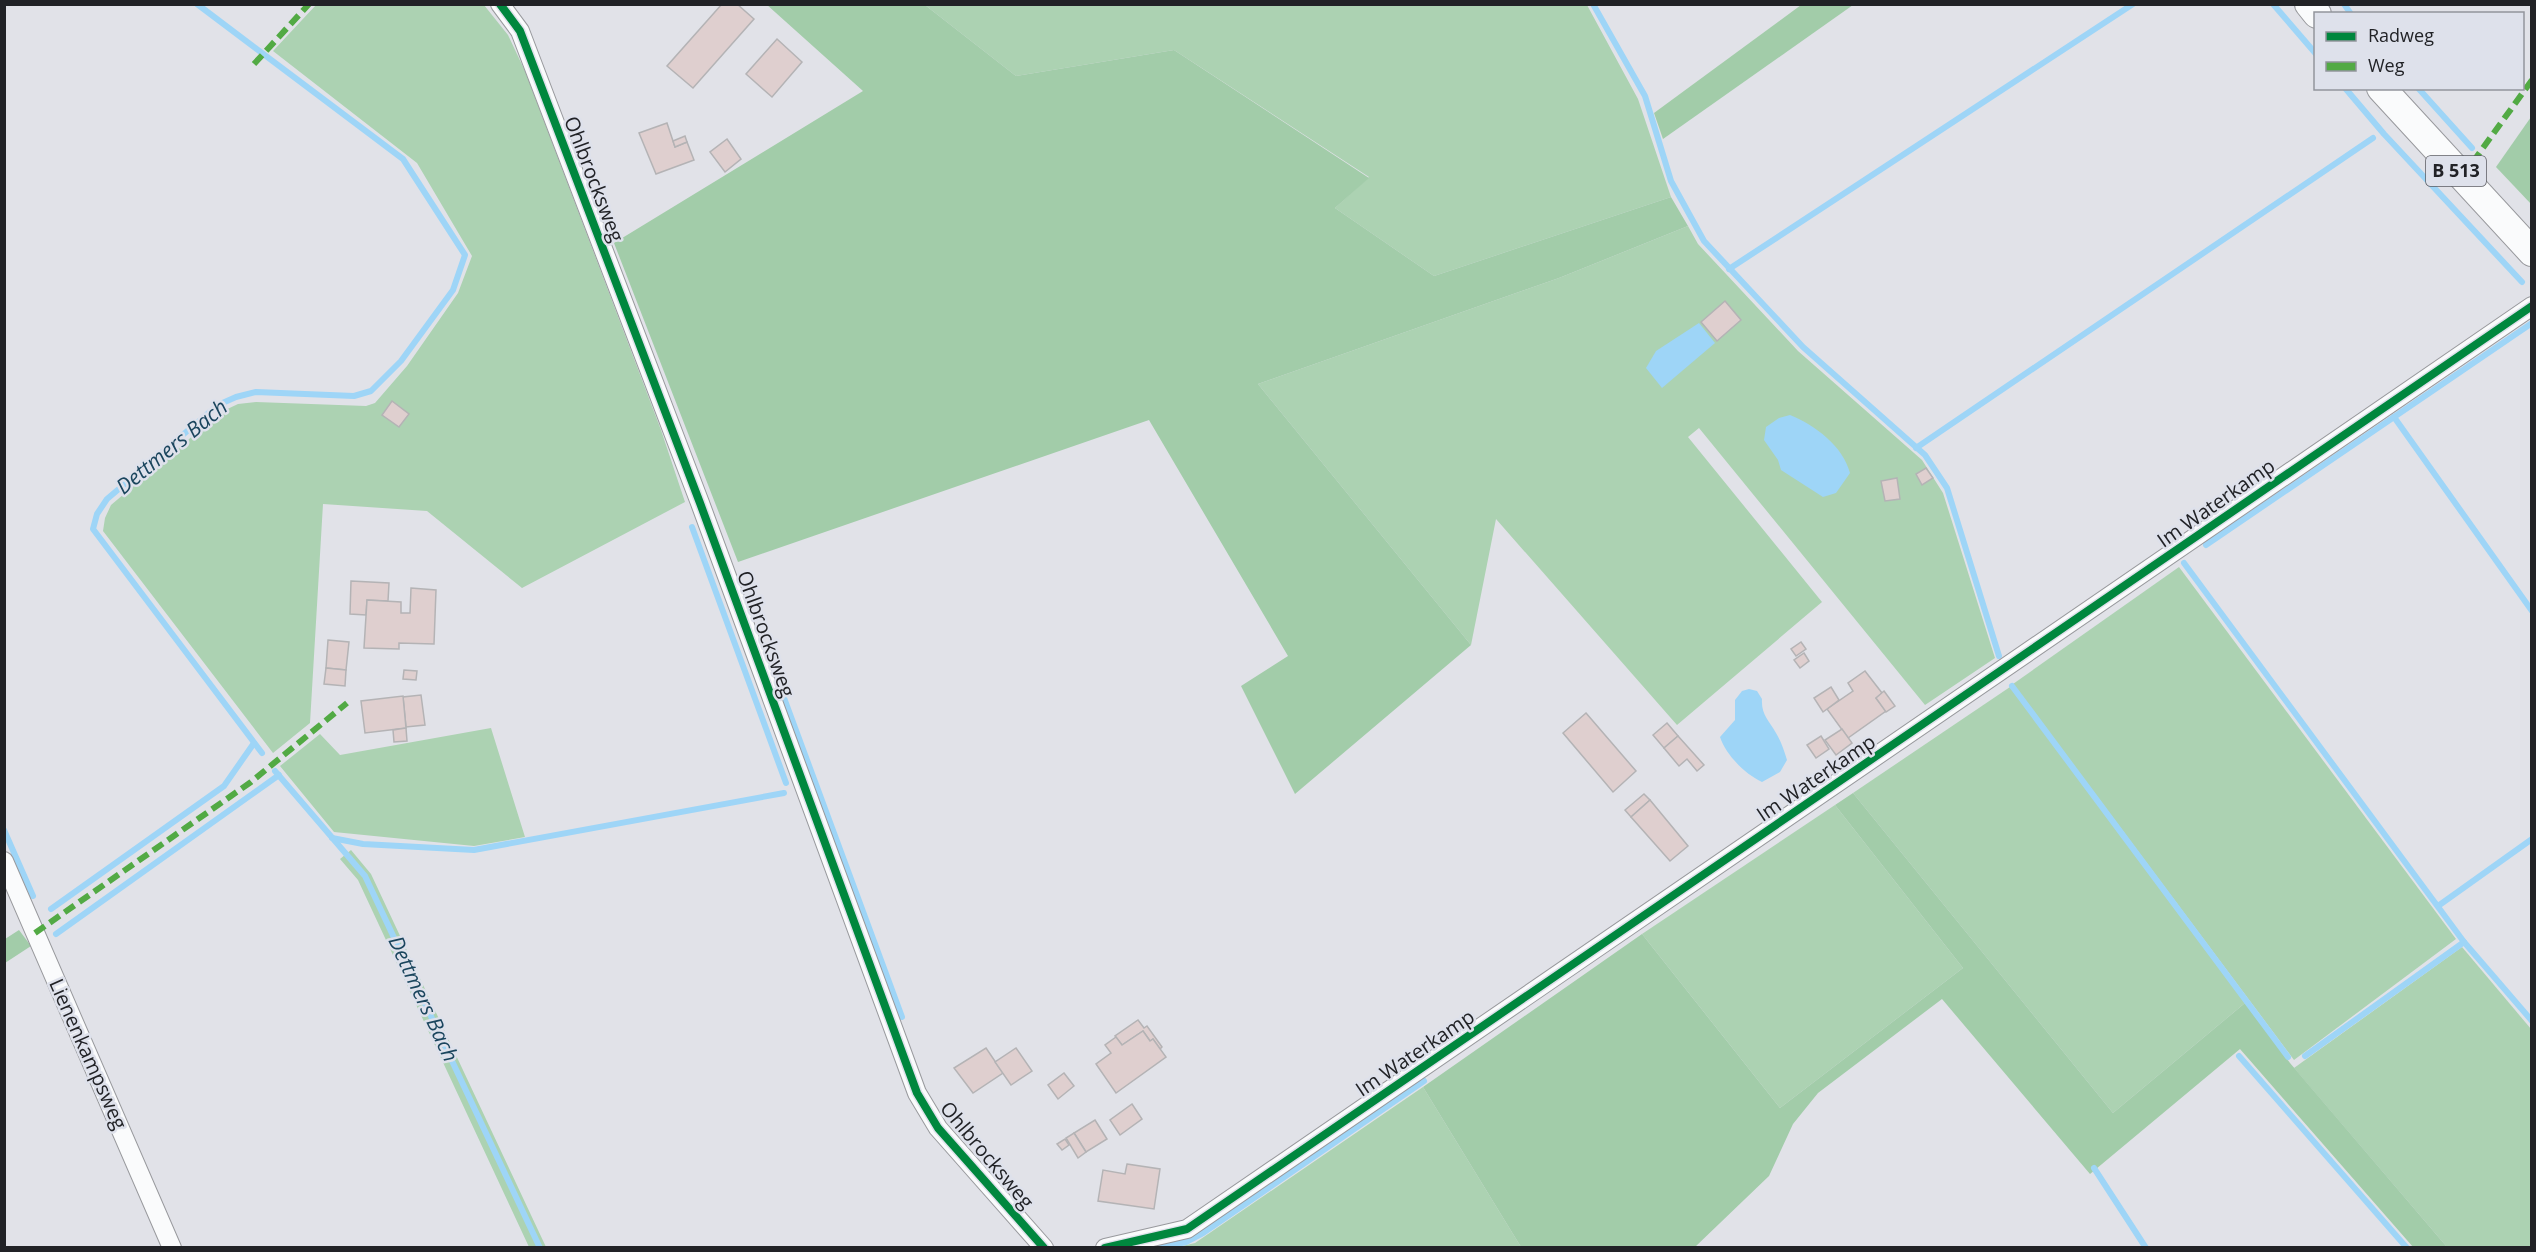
<svg xmlns="http://www.w3.org/2000/svg" width="2536" height="1252" font-family="'Open Sans',sans-serif">
  <style>
    .green { fill: #acd2b2 }
    .forest { fill: #a2cca9 }
    .water { fill: #9ed5f7 }
    .lines { fill: none; stroke-linecap: round; stroke-linejoin: round }
    .stream { stroke: #9ed5f7; stroke-width: 6 }
    .building { fill: #dfcfcf; stroke: #b4b3b5; stroke-width: 1.5 }
    .minor-casing { stroke: #98999d; stroke-width: 20 }
    .primary-casing { stroke: #98999d; stroke-width: 30 }
    .minor { stroke: #fafbfc; stroke-width: 18 }
    .primary { stroke: #fafbfc; stroke-width: 28 }
    .quiet { stroke: #52aa44; stroke-width: 6; stroke-dasharray: 12 6; stroke-linecap: butt }
    .cycleway-casing { stroke: #dee1eb; stroke-width: 11 }
    .cycleway { stroke: #00873e; stroke-width: 8 }
    .labels { text-anchor: middle; stroke-width: 5; stroke-linejoin: round; paint-order: stroke }
    .shield { fill: #dee1eb; stroke: #5a5b61; stroke-width: 1.5 }
    .shield-label { font-size: 18px; font-weight: bold; fill: #212226 }
    .street-label { font-size: 20px; fill: #212226; stroke: #dee1eb }
    .water-label { font-size: 21px; font-style: italic; fill: #1a455d; stroke: #dee1eb }
  </style>
  <rect width="100%" height="100%" fill="#e1e2e8"/>
  <g class="green">
    <polygon points="316,5 484,5 508,35 525,71 661,430 685,502 522,588 427,511 323,504 310,723 273,753 103,531 105,518 111,505 221,412 238,404 256,402 366,406 375,403 407,366 458,293 472,256 417,163 273,51"/>
    <polygon points="925,5 1587,5 1638,99 1671,197 1434,276 1335,208 1369,177 1174,50 1016,76"/>
    <polygon points="1688,226 1698,244 1798,351 1922,460 1943,493 1995,658 1925,705 1699,428 1688,437 1822,602 1677,725 1496,519 1471,645 1258,384 1559,278"/>
    <polygon points="2179,567 2456,939 2294,1060 2013,684"/>
    <polygon points="2010,687 2245,1003 2113,1113 1853,793"/>
    <polygon points="491,728 525,837 474,846 334,832 280,766 320,734 340,755"/>
    <polygon points="1835,805 1963,968 1780,1108 1642,934"/>
    <polygon points="351,850 371,874 546,1247 529,1247 358,880 340,859"/>
    <polygon points="2462,947 2531,1029 2531,1247 2447,1247 2294,1068"/>
    <polygon points="1423,1087 1521,1247 1178,1247 1195,1243"/>
  </g>
  <g class="forest">
    <polygon points="766,4 925,5 1016,76 1174,50 1369,178 1335,208 1434,276 1671,197 1688,226 1559,278 1258,384 1471,645 1295,794 1241,686 1288,656 1149,420 738,562 614,243 863,91"/>
    <polygon points="1801,5 1853,5 1663,139 1654,113"/>
    <polygon points="2531,117 2531,204 2496,167"/>
    <polygon points="1853,793 2113,1113 2245,1003 2290,1063 2447,1247 2413,1247 2240,1049 2090,1174 1942,999 1818,1093 1793,1124 1769,1176 1695,1247 1521,1247 1423,1087 1642,934 1780,1108 1963,968 1835,805"/>
    <polygon points="19,930 31,946 5,963 5,939"/>
  </g>
  <g class="water">
    <polygon points="1699,323 1715,343 1662,388 1646,368 1656,351"/>
    <path d="M 1790,415 C 1815,425 1843,446 1850,473 L 1836,493 L 1823,497 L 1781,470 L 1778,460 L 1764,440 L 1766,427 L 1779,418 Z"/>
    <path d="M 1749,689 L 1757,691 L 1762,699 C 1761,715 1769,720 1776,733 C 1781,741 1784,750 1787,760 L 1780,772 L 1762,782 C 1745,774 1726,755 1720,737 L 1735,720 L 1735,700 L 1742,691 Z"/>
  </g>
  <g class="lines">
    <g class="stream">
      <polyline points="197,4 403,159 465,255 453,290 401,361 371,391 354,396 256,392 236,397 218,405 107,499 97,514 93,529 262,753"/>
      <polyline points="1593,4 1645,96 1671,181 1704,241 1803,347 1925,455 1947,488 1999,656"/>
      <polyline points="2273,4 2316,54"/>
      <polyline points="2344,4 2351,14"/>
      <polyline points="2345,88 2384,134 2522,282"/>
      <polyline points="2418,88 2472,148"/>
      <polyline points="1729,269 2133,4"/>
      <polyline points="2394,417 2532,611"/>
      <polyline points="1916,448 2373,138"/>
      <polyline points="692,527 786,783"/>
      <polyline points="2206,545 2532,323"/>
      <polyline points="2184,563 2464,942 2532,1021"/>
      <polyline points="777,679 902,1017"/>
      <polyline points="2012,686 2288,1057"/>
      <polyline points="275,771 365,876 540,1248"/>
      <polyline points="4,830 33,896"/>
      <polyline points="332,838 363,844 474,850 784,793"/>
      <polyline points="2438,906 2532,839"/>
      <polyline points="51,909 224,786 254,743"/>
      <polyline points="56,934 279,775"/>
      <polyline points="2239,1056 2407,1248"/>
      <polyline points="2305,1056 2464,942"/>
      <polyline points="2094,1168 2146,1248"/>
      <polyline points="1160,1248 1186,1242 1203,1233 1424,1081"/>
    </g>
  </g>
  <g class="building">
    <polygon points="722,4 737,4 754,19 693,88 667,66"/>
    <polygon points="777,39 802,62 772,97 746,74"/>
    <polygon points="667,123 675,147 687,142 694,160 656,174 639,133"/>
    <polygon points="685,136 687,142 675,147 673,141"/>
    <polygon points="727,139 741,159 725,172 710,152"/>
    <polygon points="1725,301 1741,320 1717,341 1701,322"/>
    <polygon points="392,401 409,414 399,427 382,415"/>
    <polygon points="1926,468 1933,478 1922,485 1916,474"/>
    <polygon points="1897,478 1900,499 1885,501 1881,481"/>
    <polygon points="351,581 389,583 388,601 367,600 366,615 350,614"/>
    <polygon points="411,588 436,590 434,644 399,643 399,649 364,648 367,600 401,602 401,613 410,613"/>
    <polygon points="328,640 349,642 346,670 326,668"/>
    <polygon points="1801,642 1806,649 1796,656 1791,649"/>
    <polygon points="1804,653 1809,661 1800,668 1794,660"/>
    <polygon points="326,668 346,670 345,686 324,684"/>
    <polygon points="404,670 417,671 416,680 403,679"/>
    <polygon points="1865,671 1882,693 1876,698 1886,711 1848,738 1827,709 1853,691 1848,683"/>
    <polygon points="1831,687 1839,700 1823,712 1814,698"/>
    <polygon points="1884,691 1895,706 1886,712 1876,698"/>
    <polygon points="421,695 425,725 406,727 403,697"/>
    <polygon points="403,696 406,728 365,733 361,701"/>
    <polygon points="1586,713 1636,771 1613,792 1563,733"/>
    <polygon points="1667,723 1678,736 1664,748 1653,735"/>
    <polygon points="406,728 407,741 394,742 393,730"/>
    <polygon points="1842,729 1852,743 1836,755 1825,740"/>
    <polygon points="1678,736 1704,765 1697,771 1687,759 1679,766 1664,748"/>
    <polygon points="1821,736 1829,749 1816,758 1807,745"/>
    <polygon points="1644,794 1650,800 1631,817 1625,810"/>
    <polygon points="1650,800 1688,846 1670,861 1631,817"/>
    <polygon points="1138,1020 1144,1028 1147,1026 1162,1047 1160,1049 1153,1039 1150,1041 1143,1031 1122,1045 1115,1036"/>
    <polygon points="1143,1031 1150,1041 1153,1039 1166,1057 1116,1093 1096,1064 1111,1053 1105,1045 1116,1037 1122,1045"/>
    <polygon points="986,1048 1003,1073 973,1093 954,1068"/>
    <polygon points="1016,1048 1032,1071 1011,1085 995,1062"/>
    <polygon points="1064,1073 1074,1086 1058,1099 1048,1085"/>
    <polygon points="1132,1104 1142,1119 1120,1135 1110,1120"/>
    <polygon points="1095,1120 1107,1139 1086,1152 1074,1133"/>
    <polygon points="1074,1133 1086,1152 1078,1158 1066,1138"/>
    <polygon points="1065,1139 1069,1145 1062,1150 1057,1144"/>
    <polygon points="1127,1164 1160,1169 1154,1209 1098,1201 1103,1170 1125,1174"/>
  </g>
  <g class="lines">
    <defs>
      <g id="minor">
        <polyline points="500,4 520,31 700,503 917,1093 938,1128 1044,1248"/>
        <polyline points="4,861 172,1248"/>
        <polyline points="1105,1248 1187,1229 2532,306"/>
      </g>
      <g id="primary">
        <polyline points="2309,4 2317,14"/>
        <polyline points="2381,88 2532,252"/>
      </g>
    </defs>
    <use href="#minor" class="minor-casing"/>
    <use href="#primary" class="primary-casing"/>
    <use href="#minor" class="minor"/>
    <use href="#primary" class="primary"/>
    <g class="quiet">
      <polyline points="254,64 309,4"/>
      <polyline points="2462,177 2532,80"/>
      <polyline points="35,933 251,782 347,703"/>
    </g>
    <defs>
      <g id="cycleway">
        <polyline points="500,4 520,31 700,503 917,1093 938,1128 1044,1248"/>
        <polyline points="1105,1248 1187,1229 2532,306"/>
      </g>
    </defs>
    <use href="#cycleway" class="cycleway-casing"/>
    <use href="#cycleway" class="cycleway"/>
  </g>
  <g class="labels">
    <rect class="shield" x="2426" y="156" width="60" height="30" rx="4.5"/>
    <g class="shield-label">
      <text x="2456" y="177">B 513</text>
    </g>
    <g class="street-label">
      <text transform="translate(594 179) rotate(69)" y="7">Ohlbrocksweg</text>
      <text transform="translate(2216 503) rotate(-35)" y="7">Im Waterkamp</text>
      <text transform="translate(766 634) rotate(70)" y="7">Ohlbrocksweg</text>
      <text transform="translate(1816 778) rotate(-34)" y="7">Im Waterkamp</text>
      <text transform="translate(1415 1053) rotate(-34)" y="7">Im Waterkamp</text>
      <text transform="translate(88 1054) rotate(66)" y="7">Lienenkampsweg</text>
      <text transform="translate(987 1155) rotate(50)" y="7">Ohlbrocksweg</text>
    </g>
    <g class="water-label">
      <text transform="translate(172 447) rotate(-39)" y="7">Dettmers Bach</text>
      <text transform="translate(423 999) rotate(65)" y="7">Dettmers Bach</text>
    </g>
  </g>
  <rect width="2536" height="1252" fill="none" stroke="#212226" stroke-width="12"/>
  <rect x="2314" y="12" width="210" height="78" fill="#dee1eb" stroke="#92959c" stroke-width="1.5"/>
  <rect x="2326" y="32" width="30" height="9" fill="#00873e" stroke="#92959c" stroke-width="1.5"/>
  <text x="2368" y="42" font-size="18" fill="#212226">Radweg</text>
  <rect x="2326" y="62" width="30" height="9" fill="#52aa44" stroke="#92959c" stroke-width="1.5"/>
  <text x="2368" y="72" font-size="18" fill="#212226">Weg</text>
</svg>
